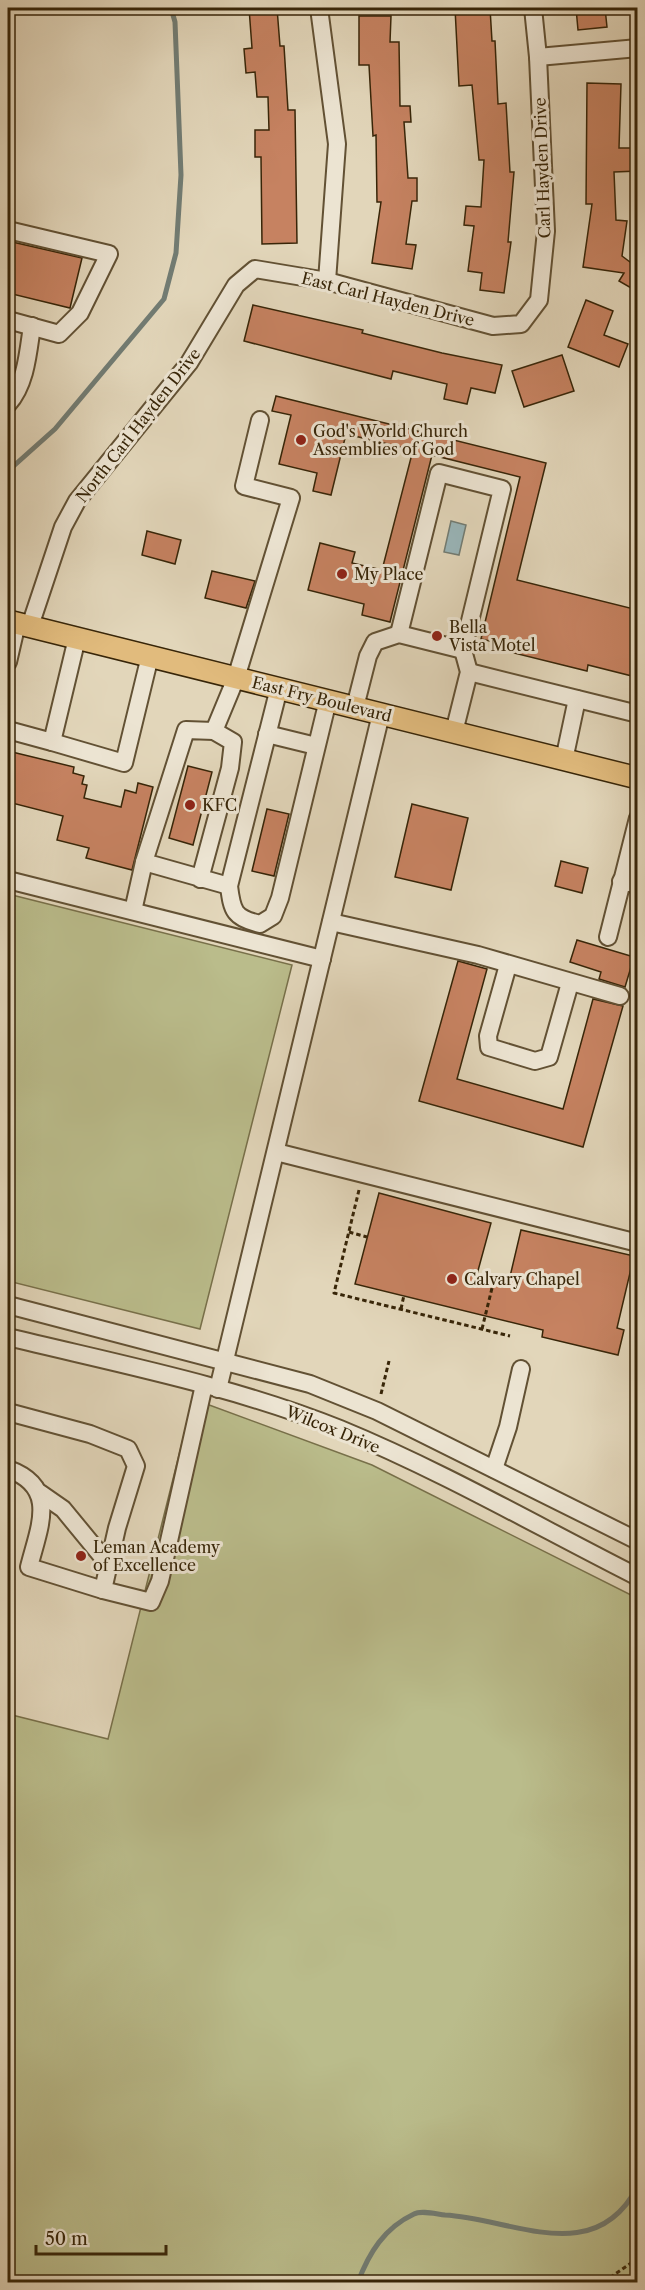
<svg xmlns="http://www.w3.org/2000/svg" width="645" height="2290" font-family="'Libre Caslon Text',serif">
  <style>
    .green { fill: #babc8b; stroke: #78704a; stroke-width: 1.5 }
    .water { fill: #99b6ba; stroke: #727c73; stroke-width: 1.5 }
    .lines { fill: none; stroke-linecap: round; stroke-linejoin: round }
    .stream { stroke: #727c73; stroke-width: 5 }
    .building { fill: #c68261; stroke: #372508; stroke-width: 1.5 }
    .minor-casing { stroke: #625134; stroke-width: 20 }
    .major-casing { stroke: #372508; stroke-width: 24 }
    .path { stroke: #372508; stroke-width: 3; stroke-dasharray: 4.5 3; stroke-linecap: butt }
    .minor { stroke: #ece4d2; stroke-width: 16 }
    .major { stroke: #e1bb7d; stroke-width: 21 }
    .poi-dot { fill: #8f2418; stroke: #ece4d2; stroke-width: 2 }
    .labels { text-anchor: middle; stroke-width: 6; stroke-linejoin: round; paint-order: stroke }
    .street-label { font-size: 16px; fill: #372508; stroke: #ece4d2 }
    .poi-label { font-size: 16px; fill: #372508; stroke: #ece4d2; text-anchor: start }
  </style>
  <rect width="100%" height="100%" fill="#e2d6ba"/>
  <filter id="stains"><feTurbulence type="fractalNoise" baseFrequency=".00333" numOctaves="4"/><feColorMatrix values="0 0 0 0 .2 0 0 0 0 .09 0 0 0 0 .02 0 0 0 .5 -.17"/></filter>
  <radialGradient id="worn" r=".72"><stop offset=".6" stop-color="#630" stop-opacity="0"/><stop offset="1" stop-color="#630" stop-opacity=".3"/></radialGradient>
  <g class="green">
    <polygon points="8,894 292,965 200,1329 8,1281"/>
    <polygon points="193,1399 372,1465 637,1598 637,2282 8,2282 8,1714 108,1739"/>
  </g>
  <polygon class="water" points="451,521 466,525 459,555 444,552"/>
  <g class="lines">
    <g class="stream">
      <polyline points="8,471 55,429 164,299 176,253 181,175 175,22 171,8"/>
      <path d="M 358,2282 C 369,2253 384,2228 414,2214 C 421,2210 436,2214 445,2215 C 514,2219 595,2269 638,2186"/>
    </g>
  </g>
  <g class="building">
    <polygon points="249,8 277,8 280,46 284,46 288,110 295,110 297,243 262,244 261,157 255,157 255,130 269,130 268,97 257,97 255,72 246,73 244,49 252,48"/>
    <polygon points="455,8 490,8 492,41 495,41 498,104 506,103 510,172 514,172 508,242 511,242 504,293 480,290 482,273 468,271 474,226 464,225 466,206 481,207 484,160 479,160 472,85 459,86"/>
    <polygon points="576,8 605,8 607,27 578,30"/>
    <polygon points="359,16 391,16 390,42 399,42 400,106 410,106 411,122 404,122 408,178 417,178 417,201 412,201 406,244 416,245 412,269 372,263 381,202 377,202 376,135 373,136 369,65 359,65"/>
    <polygon points="587,83 621,84 619,148 638,148 638,171 614,172 616,220 627,221 622,256 630,262 638,250 638,292 619,281 624,273 583,267 592,204 586,204"/>
    <polygon points="8,241 82,258 70,308 8,293"/>
    <polygon points="586,300 613,311 604,335 628,344 619,367 568,347"/>
    <polygon points="253,305 363,330 362,333 442,353 502,365 495,393 471,388 467,404 444,399 447,384 393,371 391,379 244,341"/>
    <polygon points="562,355 574,391 524,407 512,371"/>
    <polygon points="276,396 546,463 517,580 638,610 638,653 632,676 588,665 587,671 514,653 515,647 481,639 520,477 432,455 390,622 362,615 364,604 308,590 320,543 355,552 352,563 382,570 413,450 346,434 331,495 313,491 317,473 279,464 291,415 272,411"/>
    <polygon points="147,531 181,540 175,564 142,555"/>
    <polygon points="212,571 255,581 246,608 205,598"/>
    <polygon points="8,751 74,767 73,773 84,776 82,784 87,785 84,798 121,807 125,790 136,793 138,783 153,787 132,870 86,858 89,848 57,840 63,816 8,802"/>
    <polygon points="188,766 212,772 193,845 169,838"/>
    <polygon points="412,804 468,818 451,890 395,877"/>
    <polygon points="267,809 289,814 274,876 252,871"/>
    <polygon points="561,861 588,868 582,893 555,886"/>
    <polygon points="577,940 634,957 625,987 599,979 601,972 570,962"/>
    <polygon points="458,961 487,969 457,1079 563,1109 593,999 623,1006 583,1147 419,1101"/>
    <polygon points="379,1193 491,1223 476,1278 508,1285 521,1230 634,1256 617,1328 624,1330 618,1355 542,1337 543,1330 355,1284"/>
  </g>
  <g class="lines">
    <defs>
      <g id="minor">
        <polyline points="319,8 337,144 327,281"/>
        <polyline points="538,57 638,48"/>
        <polyline points="8,230 109,254 80,313 59,334 8,320"/>
        <path d="M 8,404 C 26,384 28,353 32,326"/>
        <polyline points="30,626 63,527 77,501 189,363 236,285 255,269 327,281 493,326 521,324 539,300 546,231 538,57 533,8"/>
        <polyline points="399,634 439,473 502,489 463,650 469,672 454,732"/>
        <polyline points="8,662 17,623"/>
        <polyline points="469,672 638,714"/>
        <path d="M 279,688 L 229,886 C 232,911 234,918 260,924 L 273,916 L 280,898 L 328,700"/>
        <polyline points="355,707 368,656 375,642 399,634 463,650"/>
        <polyline points="8,730 52,742 77,638"/>
        <polyline points="214,731 236,678 291,498 244,486 260,420"/>
        <polyline points="267,734 316,746"/>
        <polyline points="52,742 124,763 150,656"/>
        <polyline points="564,760 577,699"/>
        <polyline points="200,879 230,768 233,742 214,731 186,730 144,862 229,886"/>
        <polyline points="8,880 322,959"/>
        <polyline points="621,881 638,885"/>
        <polyline points="133,911 144,862"/>
        <polyline points="331,922 478,955 620,996"/>
        <polyline points="608,937 638,818"/>
        <polyline points="508,965 488,1036 489,1047 535,1061 549,1057 570,983"/>
        <polyline points="276,1152 638,1243"/>
        <polyline points="8,1305 310,1384 377,1411 638,1541"/>
        <path d="M 8,1337 C 119,1364 233,1386 340,1429 C 442,1471 539,1527 638,1577"/>
        <polyline points="218,1389 381,714"/>
        <polyline points="8,1412 90,1434 128,1449 136,1466 117,1528 103,1590 151,1602 160,1581 204,1385"/>
        <path d="M 8,1469 C 59,1487 39,1527 29,1567 L 103,1590"/>
        <polyline points="494,1469 508,1427 521,1369"/>
        <polyline points="40,1493 63,1509 109,1565"/>
      </g>
      <polyline id="major" points="8,621 638,778"/>
    </defs>
    <use href="#minor" class="minor-casing"/>
    <use href="#major" class="major-casing"/>
    <g class="path">
      <polyline points="359,1190 334,1293 510,1336"/>
      <polyline points="349,1232 367,1237"/>
      <polyline points="401,1309 404,1295"/>
      <polyline points="482,1329 493,1284"/>
      <polyline points="381,1394 389,1361"/>
      <polyline points="604,2282 638,2258"/>
    </g>
    <use href="#minor" class="minor"/>
    <use href="#major" class="major"/>
  </g>
  <g class="poi-dot">
    <circle cx="301" cy="440" r="6"/>
    <circle cx="342" cy="574" r="6"/>
    <circle cx="437" cy="636" r="6"/>
    <circle cx="190" cy="805" r="6"/>
    <circle cx="452" cy="1279" r="6"/>
    <circle cx="81" cy="1556" r="6"/>
  </g>
  <g class="labels">
    <g class="street-label">
      <text transform="translate(542 168) rotate(-92)" y="6">Carl Hayden Drive</text>
      <text transform="translate(388 299) rotate(14)" y="6">East Carl Hayden Drive</text>
      <text transform="translate(138 425) rotate(-52)" y="6">North Carl Hayden Drive</text>
      <text transform="translate(322 699) rotate(14)" y="6">East Fry Boulevard</text>
      <text transform="translate(333 1429) rotate(22)" y="6">Wilcox Drive</text>
    </g>
    <g class="poi-label">
      <text x="313" y="437">God's World Church<tspan x="313" dy="18">Assemblies of God</tspan></text>
      <text x="354" y="580">My Place</text>
      <text x="449" y="633">Bella<tspan x="449" dy="18">Vista Motel</tspan></text>
      <text x="202" y="811">KFC</text>
      <text x="464" y="1285">Calvary Chapel</text>
      <text x="93" y="1553">Leman Academy<tspan x="93" dy="18">of Excellence</tspan></text>
    </g>
  </g>
  <rect width="645" height="2290" fill="none" stroke="#e2d6ba" stroke-width="30"/>
  <rect x="9" y="9" width="627" height="2272" fill="none" stroke="#372508" stroke-width="3"/>
  <rect x="15" y="15" width="615" height="2260" fill="none" stroke="#372508" stroke-width="1.5"/>
  <path d="M36 2245v9h130v-9" fill="none" stroke="#372508" stroke-width="3"/>
  <text x="45" y="2245" font-size="18" fill="#372508" stroke="#ece4d2" stroke-width="4.5" paint-order="stroke">50 m</text>
  <rect width="100%" height="100%" filter="url(#stains)"/>
  <rect width="100%" height="100%" fill="url(#worn)"/>
</svg>
